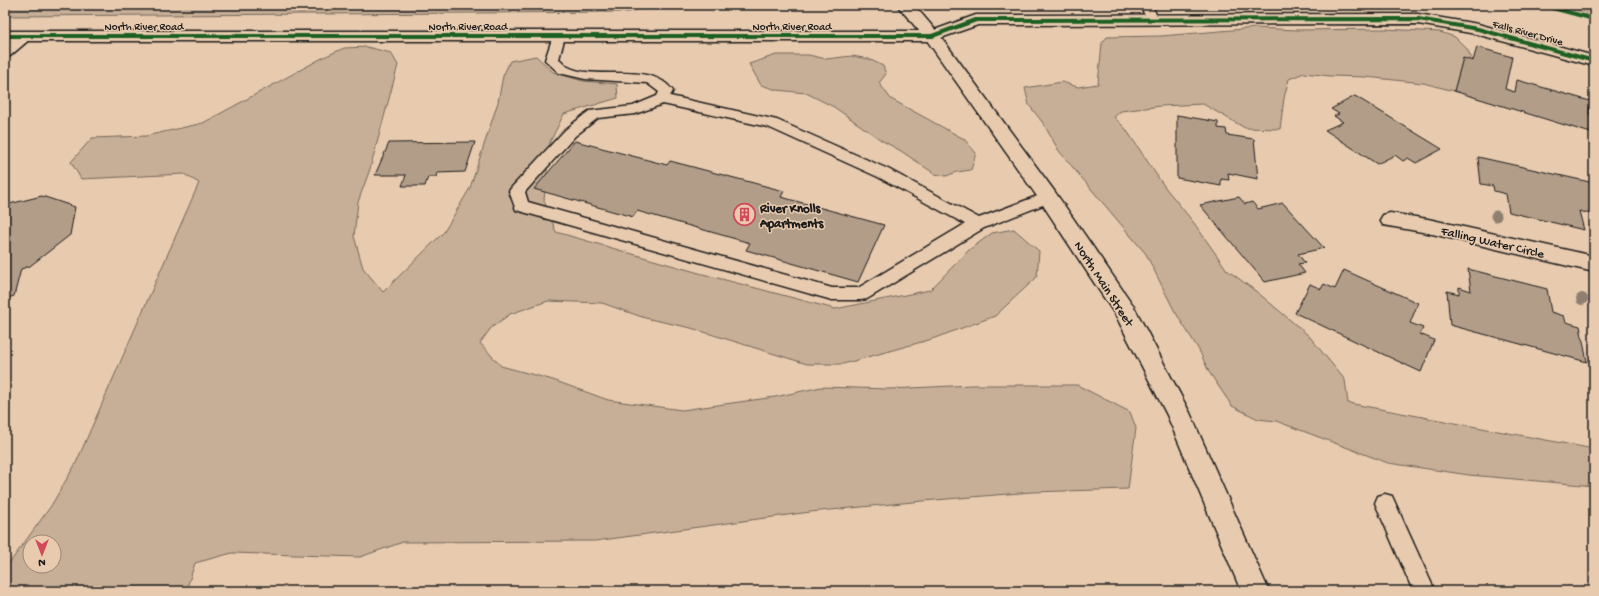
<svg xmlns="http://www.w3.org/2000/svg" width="1599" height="596" font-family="'Gochi Hand',sans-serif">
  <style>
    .green { fill: #c7af97; stroke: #72665a; fill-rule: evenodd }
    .building { fill: #b29d89; stroke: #1c1c1c }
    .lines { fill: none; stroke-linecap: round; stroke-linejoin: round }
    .lane-casing { stroke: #1c1c1c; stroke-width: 3 }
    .street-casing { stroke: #1c1c1c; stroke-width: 3 }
    .secondary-casing { stroke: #1c1c1c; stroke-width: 3 }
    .primary-casing { stroke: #1c1c1c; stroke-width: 3 }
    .lane { fill: #e8cbaf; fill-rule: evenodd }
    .street { fill: #e8cbaf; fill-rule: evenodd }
    .secondary { fill: #e8cbaf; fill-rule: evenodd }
    .primary { fill: #e8cbaf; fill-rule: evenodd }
    .cycleway-casing { stroke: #e8cbaf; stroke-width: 6 }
    .cycleway { stroke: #1b5e20; stroke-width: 4 }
    .tree { fill: #8f7f6f }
    .labels { text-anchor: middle; stroke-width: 3; stroke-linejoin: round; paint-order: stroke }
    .far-street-label { font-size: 11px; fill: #1c1c1c; stroke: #e8cbaf }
    .poi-label { font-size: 13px; font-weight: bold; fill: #1c1c1c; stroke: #e8cbaf; text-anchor: start }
    .street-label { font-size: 13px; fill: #1c1c1c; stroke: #e8cbaf }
  </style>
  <rect width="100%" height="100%" fill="#e8cbaf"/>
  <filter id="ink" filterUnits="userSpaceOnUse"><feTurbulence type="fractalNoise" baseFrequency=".025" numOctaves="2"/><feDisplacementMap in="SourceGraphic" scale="8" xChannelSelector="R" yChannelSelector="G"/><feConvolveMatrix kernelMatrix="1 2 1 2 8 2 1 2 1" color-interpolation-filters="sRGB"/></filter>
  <g filter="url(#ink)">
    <g class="green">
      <polygon points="5,5 660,5 629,12 5,16"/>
      <polygon points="1551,5 1594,5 1594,15 1591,15"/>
      <polygon points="1256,28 1297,30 1385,29 1440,32 1455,37 1467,49 1473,61 1463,59 1454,91 1423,83 1366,77 1330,76 1304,73 1289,79 1284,98 1280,129 1245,128 1203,104 1161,106 1121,111 1114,117 1125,128 1164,186 1194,223 1227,270 1257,292 1309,336 1345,380 1348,403 1594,449 1594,486 1469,475 1388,463 1276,421 1258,419 1232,406 1209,372 1199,350 1174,310 1146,254 1059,151 1043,123 1029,105 1025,88 1062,82 1078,87 1098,84 1102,43 1107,37 1161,36"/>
      <path d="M 367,47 L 391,53 L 398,65 L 370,169 L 358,202 L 354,236 L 363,268 L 383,292 L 444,232 L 470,188 L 498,102 L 503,76 L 510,61 L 536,56 L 553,72 L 583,81 L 617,84 L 618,98 L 564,114 L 550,142 L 544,200 L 556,232 L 699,273 L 835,309 L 930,290 L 969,250 L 992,233 L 1014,229 L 1039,251 L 1037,277 L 995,316 L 932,339 L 843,364 L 807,364 L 691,328 L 645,318 L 602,303 L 548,301 L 510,314 L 491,328 L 480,343 L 501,366 L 553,380 L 608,400 L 682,410 L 775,397 L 821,387 L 890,389 L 972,385 L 1077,385 L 1130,412 L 1136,428 L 1128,489 L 1032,492 L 923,501 L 810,512 L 595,541 L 403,542 L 360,557 L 232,553 L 195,563 L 186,591 L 5,591 L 5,569 L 51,506 L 76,463 L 199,183 L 184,174 L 81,179 L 71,162 L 92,138 L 146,136 L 203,123 L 324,57 L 344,48 ZM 30,542 L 54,542 L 54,566 L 30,566 Z"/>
      <polygon points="776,55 809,55 826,59 852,56 869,59 883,66 886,74 879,83 891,99 964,139 976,153 971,170 957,172 946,176 935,174 901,151 881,140 834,107 806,93 777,90 761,85 749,64"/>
    </g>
    <g class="building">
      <polygon points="1477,47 1512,57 1505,89 1515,92 1517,80 1590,101 1589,114 1594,115 1594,134 1454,91 1463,58 1473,61"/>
      <polygon points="1355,96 1442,149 1416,163 1408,158 1403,161 1395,155 1377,164 1325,130 1343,122 1334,116 1339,114 1331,109"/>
      <polygon points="1177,115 1218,122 1218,128 1226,129 1227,135 1254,139 1258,179 1228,173 1229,180 1221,179 1221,186 1177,178"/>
      <polygon points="575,141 667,165 670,161 784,191 781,197 884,225 858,282 746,250 750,243 637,211 633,217 534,189"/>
      <polygon points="475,142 465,172 437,173 436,177 428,177 425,186 402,186 406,175 375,175 389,143"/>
      <polygon points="1478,157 1594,183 1594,210 1590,209 1591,214 1579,211 1584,230 1509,212 1506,194 1494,191 1493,186 1481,184"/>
      <polygon points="42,196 75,207 70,235 30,266 21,269 14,296 5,299 5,205"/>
      <polygon points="1239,197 1245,204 1252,202 1258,209 1283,203 1324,248 1298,254 1305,263 1298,264 1305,273 1265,282 1200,205"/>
      <polygon points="1468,269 1547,289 1551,312 1564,316 1566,322 1580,326 1587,362 1450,325 1447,291 1459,294 1459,287 1471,291"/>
      <polygon points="1344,270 1418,303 1410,323 1423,328 1420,334 1434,340 1421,372 1295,313 1310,284 1321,289 1324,284 1335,289"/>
    </g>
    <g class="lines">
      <defs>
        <g id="lane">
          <polygon points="1140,5 1152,5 1158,19 1156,22 1148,22"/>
          <polygon points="25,32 30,33 31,36 30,39 10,56 5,57 5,46 20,33"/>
          <path d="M 559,32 L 564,33 L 565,36 L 559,59 C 562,61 565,65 568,67 C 597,82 652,60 673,91 L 670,96 L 777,120 L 888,169 L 979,218 L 1048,192 L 1053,193 L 1056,197 L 1053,201 L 984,228 L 867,299 L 861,300 L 832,300 L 516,210 L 509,191 L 512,187 L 565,130 L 589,111 L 633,106 L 657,96 L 659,92 L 647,83 L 585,79 L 559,73 L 545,60 L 554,33 ZM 663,104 L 768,127 L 878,177 L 965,224 L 858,288 L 832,288 L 528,202 L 525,192 L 575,136 L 598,118 L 635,114 Z"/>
          <polygon points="1385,494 1392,496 1435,591 1413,591 1375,503 1378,496"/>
        </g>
        <g id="street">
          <polygon points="1418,14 1478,24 1594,56 1594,66 1476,34 1418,24 978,25 932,41 926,39 924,36 926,33 976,15"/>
          <polygon points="1390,213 1428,219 1594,256 1594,272 1428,233 1383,225 1380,220 1383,215"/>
        </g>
        <polygon id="secondary" points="5,31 932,31 938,33 940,36 938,39 932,41 5,41"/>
        <polygon id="primary" points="897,5 914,5 938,33 1055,192 1133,305 1190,413 1269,591 1241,591 1167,415 1116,316 1041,202 926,39"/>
      </defs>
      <use href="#lane" class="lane-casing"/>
      <use href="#street" class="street-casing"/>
      <use href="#secondary" class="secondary-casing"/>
      <use href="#primary" class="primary-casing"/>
      <use href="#lane" class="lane"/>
      <use href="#street" class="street"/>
      <use href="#secondary" class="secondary"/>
      <use href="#primary" class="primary"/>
      <defs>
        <g id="cycleway">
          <polyline points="1541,5 1594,19"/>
          <polyline points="5,36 932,36 976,20 1418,19 1478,29 1594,61"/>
        </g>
      </defs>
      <use href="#cycleway" class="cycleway-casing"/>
      <use href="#cycleway" class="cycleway"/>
    </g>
    <g class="tree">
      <circle cx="1496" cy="216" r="5.5"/>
      <circle cx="1582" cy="299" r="6"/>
    </g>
  </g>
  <defs>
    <symbol id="building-ring" viewBox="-11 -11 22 22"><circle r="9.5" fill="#e8cbaf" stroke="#d1495b" stroke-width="1.5"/><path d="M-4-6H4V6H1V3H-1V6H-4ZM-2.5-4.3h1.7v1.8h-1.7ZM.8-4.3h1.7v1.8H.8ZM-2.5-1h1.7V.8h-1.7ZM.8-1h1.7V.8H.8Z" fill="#d1495b"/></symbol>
  </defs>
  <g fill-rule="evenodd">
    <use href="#building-ring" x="732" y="202" width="25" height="25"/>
  </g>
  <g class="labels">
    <g class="far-street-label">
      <text x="144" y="30">North River Road</text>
      <text x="468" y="30">North River Road</text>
      <text x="792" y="30">North River Road</text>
      <text transform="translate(1528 32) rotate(15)" y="4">Falls River Drive</text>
    </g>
    <g class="poi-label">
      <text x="760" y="212">River Knolls<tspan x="760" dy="15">Apartments</tspan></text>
    </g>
    <g class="street-label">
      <text transform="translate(1493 241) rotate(13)" y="5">Falling Water Circle</text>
      <text transform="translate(1105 283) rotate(57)" y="5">North Main Street</text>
    </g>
  </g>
  <rect width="1599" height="596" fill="none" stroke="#e8cbaf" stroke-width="20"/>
  <rect x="10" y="10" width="1579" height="576" fill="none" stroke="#1c1c1c" stroke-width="1.5" filter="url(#ink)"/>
  <g transform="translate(42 554) rotate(180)"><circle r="19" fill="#e8cbaf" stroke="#968574"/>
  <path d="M0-3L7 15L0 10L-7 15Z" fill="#d1495b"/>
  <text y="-6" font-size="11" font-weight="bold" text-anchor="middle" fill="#1c1c1c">N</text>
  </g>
</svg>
